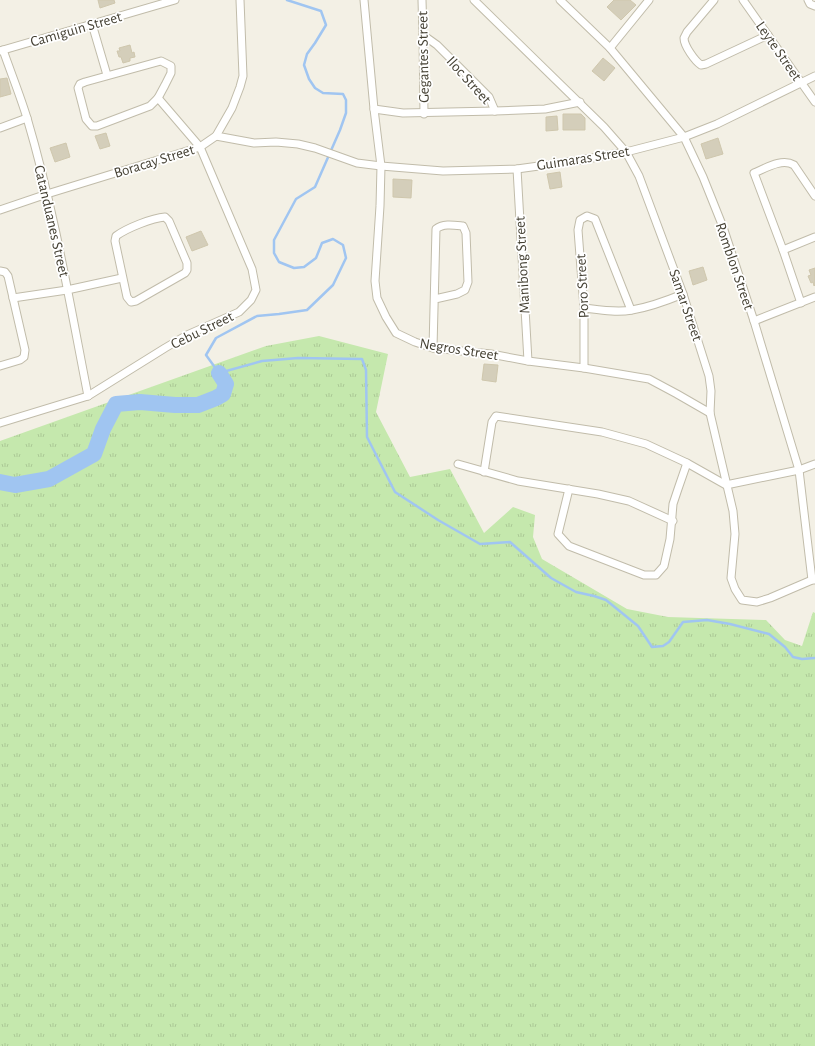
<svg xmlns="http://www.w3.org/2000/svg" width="815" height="1046" font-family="'Alegreya Sans',sans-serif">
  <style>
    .grass { fill: url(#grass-tufts) }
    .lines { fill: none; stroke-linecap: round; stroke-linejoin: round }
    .stream { stroke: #a0c5f1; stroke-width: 2.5 }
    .river { stroke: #a0c5f1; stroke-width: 16 }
    .building { fill: #d4ceba; stroke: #cfc7ad }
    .street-casing { stroke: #c1bcaa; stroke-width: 9 }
    .street { stroke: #fff; stroke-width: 7 }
    .labels { text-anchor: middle; stroke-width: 3.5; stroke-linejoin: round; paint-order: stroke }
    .street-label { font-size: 15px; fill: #454134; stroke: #fff }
  </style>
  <defs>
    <pattern id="grass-tufts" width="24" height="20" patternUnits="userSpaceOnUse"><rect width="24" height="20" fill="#c5e8ad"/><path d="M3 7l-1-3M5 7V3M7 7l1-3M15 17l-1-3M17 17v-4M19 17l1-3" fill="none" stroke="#abc895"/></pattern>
  </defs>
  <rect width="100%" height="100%" fill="#f3f0e5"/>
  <polygon class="grass" points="319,336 388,354 376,412 410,477 450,469 484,533 513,507 535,515 533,537 542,559 627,609 668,617 766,620 785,640 802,646 813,612 815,613 815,1046 0,1046 0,441 266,346"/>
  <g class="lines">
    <polyline class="stream" points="287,0 321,11 326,25 315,43 307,54 304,65 309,79 315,88 323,93 343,94 346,100 346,113 340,130 315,187 296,199 274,240 274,253 279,262 294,268 304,267 316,258 322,243 333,239 343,245 346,258 333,285 307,310 279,314 257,316 216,338 206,355 219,373 262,361 298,358 362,359 366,370 367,437 395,492 438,520 480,544 510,542 551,578 576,592 594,596 606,600 638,626 652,647 663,646 669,642 683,622 707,620 730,624 769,634 785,647 793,657 802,659 815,658"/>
    <polyline class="river" points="0,482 15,485 49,479 94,454 103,429 116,404 140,402 175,405 198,405 216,398 223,394 226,384 219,373"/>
  </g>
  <g class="building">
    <polygon points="98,0 114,0 115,3 100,8"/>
    <polygon points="614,0 630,0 636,5 621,20 607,7"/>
    <polygon points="130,45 132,53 134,52 135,57 130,58 130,61 123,63 121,57 119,57 117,51 120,51 119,48"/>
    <polygon points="603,58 615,68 604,81 592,71"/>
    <polygon points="7,78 11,94 0,97 0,79"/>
    <polygon points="563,114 581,114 585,118 585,130 563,130"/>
    <polygon points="557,116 558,130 546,131 546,117"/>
    <polygon points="106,133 110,146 100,149 95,136"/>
    <polygon points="718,138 723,154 706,159 701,144"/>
    <polygon points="66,143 70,157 55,162 50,148"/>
    <polygon points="560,172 562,187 550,189 547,174"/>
    <polygon points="393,179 412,180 411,198 393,197"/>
    <polygon points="201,231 208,245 192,251 186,237"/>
    <polygon points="703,267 707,280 693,285 689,271"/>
    <polygon points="815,268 815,285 814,286 813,282 811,283 808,276 811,275 809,270"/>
    <polygon points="484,364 498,365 496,382 482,380"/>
  </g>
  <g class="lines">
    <defs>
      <g id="street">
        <polyline points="364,0 374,109 381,166 380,206 375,281 377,298 386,317 396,333 415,342 433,348 491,354 528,361 584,368 649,379 677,394 710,413"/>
        <polyline points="422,0 423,35 424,114"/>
        <polyline points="474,0 604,127 626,152 639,176 683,294 709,376 711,391 710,413 733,511 735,534 731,578 735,589 742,600 757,602 770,598 812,580 815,580"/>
        <polyline points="560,0 610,48 684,137 703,177 723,227 754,321 799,470 812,580"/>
        <path d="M 714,0 L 687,32 C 686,34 685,36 684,38 C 684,46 695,61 701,65 L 706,64 L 768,35"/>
        <polyline points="743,0 815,102"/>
        <polyline points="808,0 810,4 815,6"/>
        <polyline points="92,24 107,75"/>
        <polyline points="423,35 437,45 489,97 495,111"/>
        <polyline points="610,48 649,0"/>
        <path d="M 3,50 C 11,73 20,95 27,118 C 54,209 70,304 88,396"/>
        <polyline points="0,51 175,0"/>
        <polygon points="161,61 171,66 171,73 165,85 158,98 150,106 97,126 92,126 86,119 78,88 80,84 85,82"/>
        <polyline points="374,109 403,113 495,111 545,109 580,102"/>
        <polyline points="0,128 27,118"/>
        <polyline points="216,136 254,143 276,142 298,144 315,148 357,163 381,166 443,171 517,169 575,161 626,152 684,137 717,124 815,76"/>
        <polyline points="517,169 528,361"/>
        <polyline points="0,210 47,194 200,147 216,136 232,108 240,87 243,76 240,0"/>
        <path d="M 165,217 L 169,221 L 187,263 L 187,270 L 185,273 L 136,301 L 131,302 L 127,297 L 115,241 L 116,236 C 127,228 152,218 165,217 Z"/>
        <polyline points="783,250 815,237"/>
        <polyline points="0,271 5,272 8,276 25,350 24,357 20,360 0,366"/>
        <polyline points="13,298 67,290 122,278"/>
        <path d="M 801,303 L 783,250 L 754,173 C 766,168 782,158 794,165 L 815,196"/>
        <path d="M 584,308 C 600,310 617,313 632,310 C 650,307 666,301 683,294"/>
        <polyline points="754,321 815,297"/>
        <path d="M 433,348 L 436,229 C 443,223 454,225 463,226 L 466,233 L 468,282 L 465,290 L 457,294 L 435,299"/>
        <polyline points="584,368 584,308 578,230 580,220 587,216 595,219 631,310"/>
        <polyline points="0,423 88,396 165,348 187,335 239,312 251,300 256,290 252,269 200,147 158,98"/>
        <polyline points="458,464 518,481 598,494 629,501 673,521"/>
        <polyline points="484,472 492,422 496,416 602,432 646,444 687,463 726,485 799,470 815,464"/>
        <polyline points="569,489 558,534 569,546 644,575 656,575 664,566 670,539 673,504 678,489 687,463"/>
      </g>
    </defs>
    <use href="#street" class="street-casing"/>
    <use href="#street" class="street"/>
  </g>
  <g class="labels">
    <g class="street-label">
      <text transform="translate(76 29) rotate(-16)" y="5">Camiguin Street</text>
      <text transform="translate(779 51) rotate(55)" y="5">Leyte Street</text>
      <text transform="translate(423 57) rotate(-91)" y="5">Gegantes Street</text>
      <text transform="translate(469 80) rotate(48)" y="5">Iloc Street</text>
      <text transform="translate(583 158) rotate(-9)" y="5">Guimaras Street</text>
      <text transform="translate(154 161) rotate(-17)" y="5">Boracay Street</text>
      <text transform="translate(52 221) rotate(77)" y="5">Catanduanes Street</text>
      <text transform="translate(522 265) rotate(-93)" y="5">Manibong Street</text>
      <text transform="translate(735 266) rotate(71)" y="5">Romblon Street</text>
      <text transform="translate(582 286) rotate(-93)" y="5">Poro Street</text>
      <text transform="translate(686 305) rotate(71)" y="5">Samar Street</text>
      <text transform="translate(202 330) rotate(-26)" y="5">Cebu Street</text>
      <text transform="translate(459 349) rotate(9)" y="5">Negros Street</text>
    </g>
  </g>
</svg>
